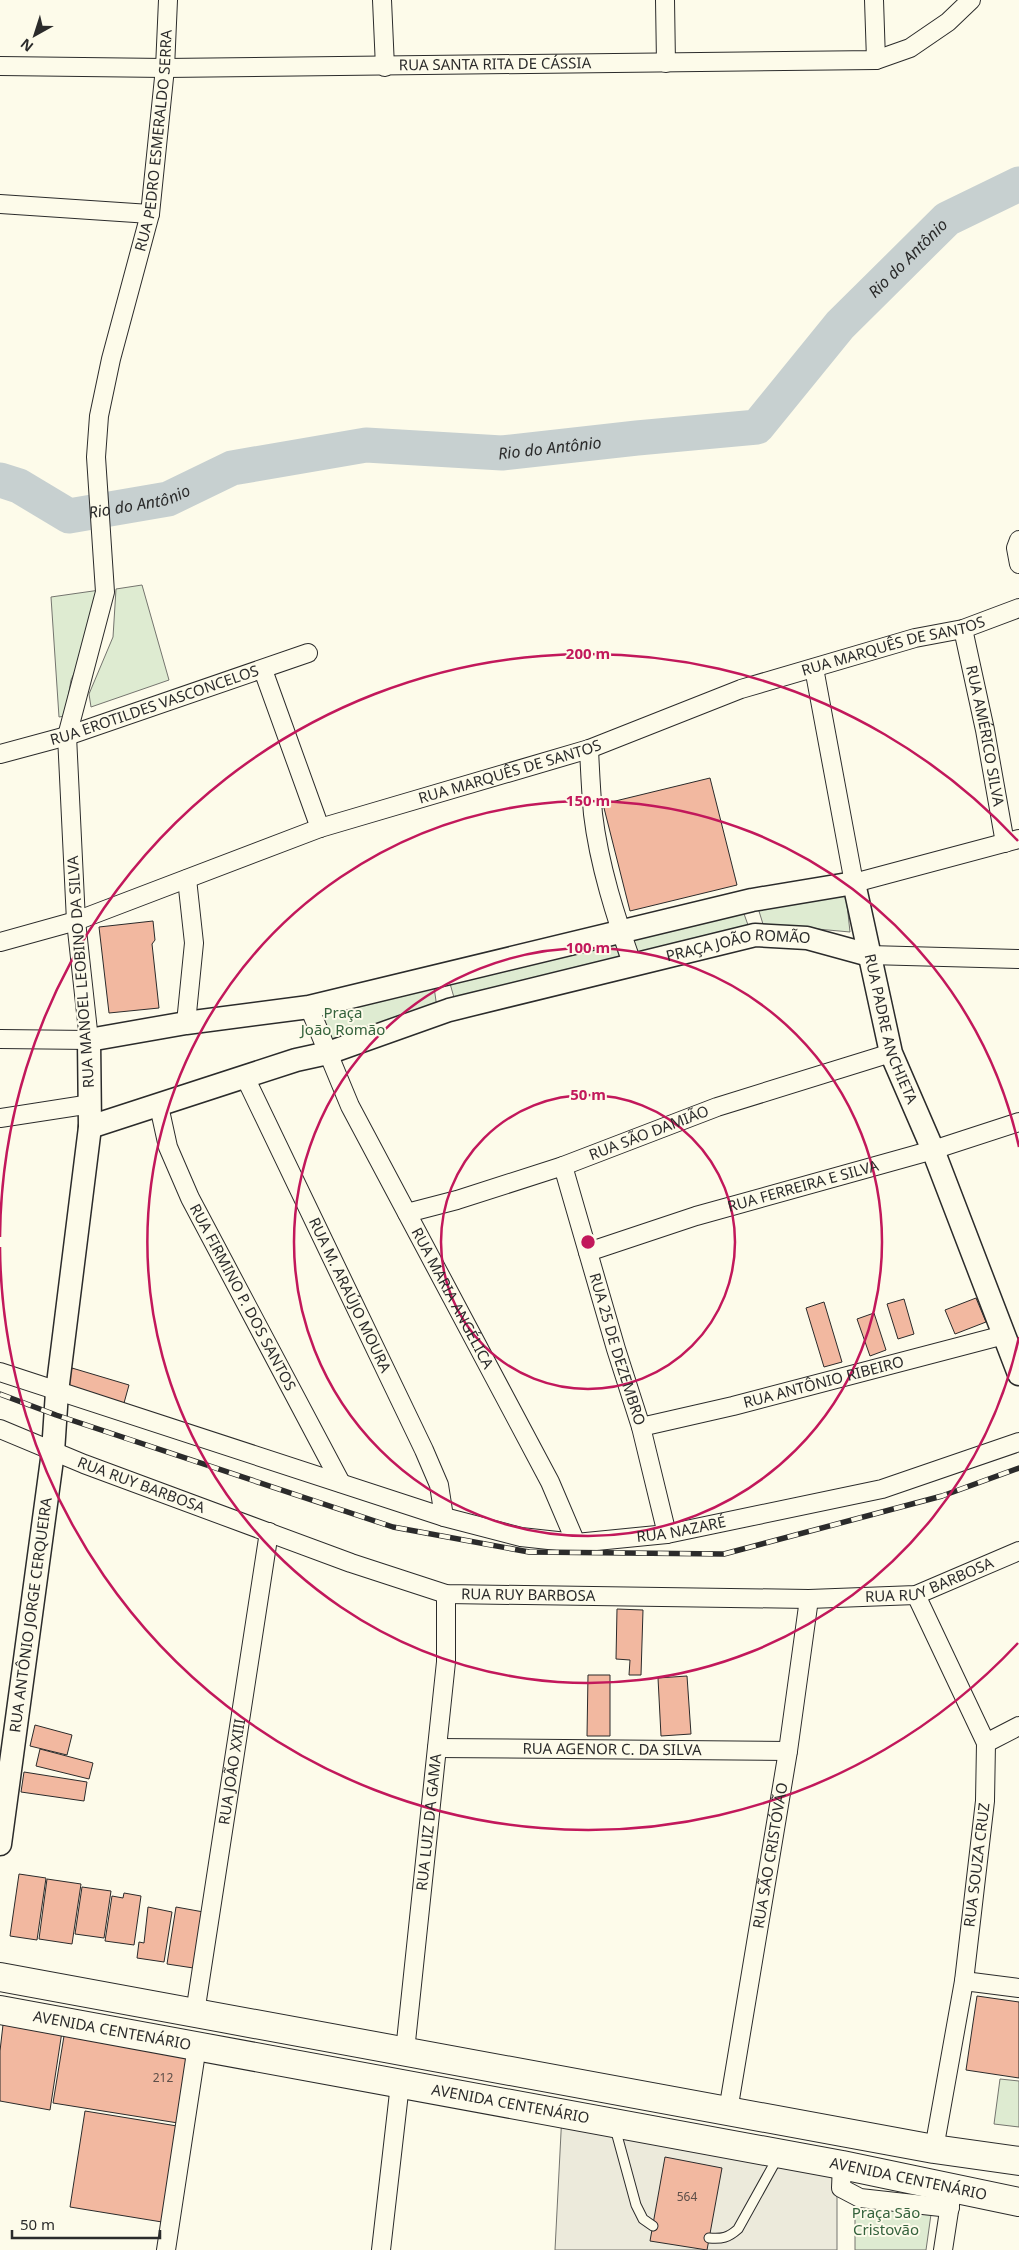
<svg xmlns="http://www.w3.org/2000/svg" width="1019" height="2250" font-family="'Noto Sans',sans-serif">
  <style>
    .green { fill: #deebd1; stroke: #74746e }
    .parking { fill: #eceadb; stroke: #74746e }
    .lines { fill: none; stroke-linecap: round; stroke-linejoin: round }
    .river { stroke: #c7d0d0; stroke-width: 35 }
    .building { fill: #f2b8a0; stroke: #2b2b2b }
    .service-casing { stroke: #2b2b2b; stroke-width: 11 }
    .minor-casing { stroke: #2b2b2b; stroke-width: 20 }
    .tertiary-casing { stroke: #2b2b2b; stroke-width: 25 }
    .primary-casing { stroke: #2b2b2b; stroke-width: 30 }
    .service { stroke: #fdfbea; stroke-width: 9 }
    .minor { stroke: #fdfbea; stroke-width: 18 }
    .tertiary { stroke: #fdfbea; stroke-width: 22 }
    .primary { stroke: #fdfbea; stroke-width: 28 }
    .rail-casing { stroke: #2b2b2b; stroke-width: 5.5 }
    .rail { stroke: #fdfbea; stroke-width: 4; stroke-dasharray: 11; stroke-linecap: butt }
    .ring { fill: none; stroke: #c2185b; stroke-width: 2.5 }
    .labels { text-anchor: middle; stroke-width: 4; stroke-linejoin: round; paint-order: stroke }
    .number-label { font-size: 12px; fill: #5d4e48 }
    .street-label { font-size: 15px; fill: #2b2b2b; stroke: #fdfbea }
    .park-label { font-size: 15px; fill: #34623c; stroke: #fdfbea }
    .water-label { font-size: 16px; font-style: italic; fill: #2b2b2b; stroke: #fdfbea }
    .centre { fill: #c2185b; stroke: #fdfbea; stroke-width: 2.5 }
    .ring-label { font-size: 15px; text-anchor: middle; font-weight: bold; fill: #c2185b; stroke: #fdfbea; stroke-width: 4; stroke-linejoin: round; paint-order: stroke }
  </style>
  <rect width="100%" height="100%" fill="#fdfbea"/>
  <g class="green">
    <polygon points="142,585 169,680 91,707 89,694 113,637 116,589"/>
    <polygon points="100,590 89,640 71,680 65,716 59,717 51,597"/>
    <polygon points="846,895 850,932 763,924 758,908"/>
    <polygon points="743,911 748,925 640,955 631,938"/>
    <polygon points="614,940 620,959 455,1001 449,980"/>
    <polygon points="434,987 437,1008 328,1042 321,1010"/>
    <polygon points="1000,2079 1019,2081 1019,2127 994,2124"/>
    <polygon points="855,2189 933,2200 926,2250 855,2250"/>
  </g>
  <polygon class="parking" points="562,2113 837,2162 837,2250 555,2250"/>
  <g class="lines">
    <path class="river" id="s1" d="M 0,480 L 19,486 L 69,516 L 168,499 L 232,468 L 366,445 L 502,453 L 637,438 L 757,427 L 840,325 L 947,219 L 1019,184"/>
  </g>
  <g class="building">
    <polygon points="710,778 737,885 630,911 603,804"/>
    <polygon points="153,921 155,940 152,944 159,1008 109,1013 99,927"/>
    <polygon points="976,1298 986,1322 955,1334 945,1310"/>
    <polygon points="904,1299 914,1334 898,1339 887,1304"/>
    <polygon points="824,1302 842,1362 824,1367 806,1308"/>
    <polygon points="874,1313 886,1350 870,1356 857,1319"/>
    <polygon points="72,1368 129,1385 124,1403 67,1387"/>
    <polygon points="617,1609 643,1610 641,1675 629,1675 630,1660 616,1659"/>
    <polygon points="588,1675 610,1675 610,1736 587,1736"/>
    <polygon points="687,1676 691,1734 661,1736 658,1678"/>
    <polygon points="35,1725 72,1735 67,1755 30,1746"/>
    <polygon points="40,1749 93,1763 89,1779 36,1766"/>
    <polygon points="24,1772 87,1782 84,1801 21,1792"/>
    <polygon points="19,1874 46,1878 37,1940 10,1936"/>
    <polygon points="47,1879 81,1884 72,1944 39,1939"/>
    <polygon points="82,1887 111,1891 104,1938 75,1934"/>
    <polygon points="124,1893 141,1896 134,1945 105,1941 112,1896 123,1898"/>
    <polygon points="148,1907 172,1912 164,1962 137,1958 139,1942 144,1943"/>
    <polygon points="176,1907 209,1913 200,1969 167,1964"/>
    <polygon points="977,1996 1019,2002 1019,2078 966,2070"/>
    <polygon points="4,2016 63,2025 50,2110 0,2101 0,2051"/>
    <polygon points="65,2030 190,2051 178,2123 53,2103"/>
    <polygon points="85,2111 177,2126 162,2222 70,2207"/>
    <polygon points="665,2157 722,2168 707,2250 650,2241"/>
  </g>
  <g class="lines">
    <defs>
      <g id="service">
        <polyline points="615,2128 636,2205 643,2219 653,2226"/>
        <path d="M 709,2238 C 722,2239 728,2238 738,2229 L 778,2157"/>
      </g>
      <g id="minor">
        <polyline points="382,0 385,67"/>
        <polyline points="665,0 666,63"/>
        <polyline points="874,0 876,60"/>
        <path id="s2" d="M 0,66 L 165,68 L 876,60 L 910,48 L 948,22 L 971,0"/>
        <polyline points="0,204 150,214"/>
        <polyline points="1019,540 1016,548 1019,564"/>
        <path id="s3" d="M 963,629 L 985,730 L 1005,843"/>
        <polyline points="814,668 854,883 1019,839"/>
        <polyline points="263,670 320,828"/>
        <path d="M 589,749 C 590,771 591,792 593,814 C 599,865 616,918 633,966"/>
        <path id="s4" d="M 0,754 L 67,736 L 308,653"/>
        <path id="s5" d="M 0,942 L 76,921 L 320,828 L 589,749 L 741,689 L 915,638 L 963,629 L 1019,608"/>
        <polyline points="869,955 1019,959"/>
        <path id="s6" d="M 309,1007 L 350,1106 L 550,1482 L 576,1543"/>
        <polyline points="186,1023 194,943 187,879"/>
        <path id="s7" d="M 0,1039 L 89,1040 L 76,921 L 67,736 L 105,592 L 96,457 L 99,416 L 111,359 L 150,214 L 165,68 L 168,0"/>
        <path id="s8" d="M 245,1077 L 424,1450 L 439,1485 L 444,1517"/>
        <path id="s9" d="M 159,1106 L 168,1147 L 190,1198 L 341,1483"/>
        <polyline points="0,1118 91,1104"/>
        <path id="s10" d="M 563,1166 L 616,1349 L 641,1427 L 667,1534"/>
        <path id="s11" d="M 407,1213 L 457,1200 L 563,1166 L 717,1107 L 891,1053"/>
        <path id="s12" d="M 588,1252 L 696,1216 L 933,1150 L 1019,1122"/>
        <path id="s13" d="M 0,1372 L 444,1517 L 521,1537 L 576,1543 L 667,1534 L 882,1489 L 1019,1442"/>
        <path id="s14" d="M 641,1427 L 733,1406 L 1004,1335"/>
        <path id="s15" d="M 0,1429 L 84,1464 L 351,1563 L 446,1594 L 809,1599 L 916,1595 L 1019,1551"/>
        <polyline points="916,1595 986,1743 985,1801 964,1981 934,2149"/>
        <polyline points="986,1743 1019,1726"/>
        <path id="s16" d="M 437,1748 L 788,1751"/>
        <polyline points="964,1981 1019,1988"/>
        <path id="s17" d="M 195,2013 L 269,1532"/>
        <path id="s18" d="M 405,2051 L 446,1662 L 446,1594"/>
        <path id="s19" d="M 728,2111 L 788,1751 L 809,1599"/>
        <polyline points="842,2165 841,2188 860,2198 950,2208"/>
        <polyline points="166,2250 197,2046"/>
        <polyline points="381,2250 400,2084"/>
        <polyline points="943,2250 951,2198"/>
      </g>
      <g id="tertiary">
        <path id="s20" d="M 90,1127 L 296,1060 L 328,1053 L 449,1010 L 755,935 L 807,938 L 869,955"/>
        <path id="s21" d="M 0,1844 L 53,1452 L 57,1392 L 90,1127 L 89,1040 L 186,1023 L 309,1007 L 752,900 L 854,883 L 891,1053 L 933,1150 L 1019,1374"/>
      </g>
      <g id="primary">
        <polyline points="0,1977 934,2149 1019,2161"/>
        <path id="s22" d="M 0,2010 L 842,2165 L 1019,2202"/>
      </g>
    </defs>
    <use href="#service" class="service-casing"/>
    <use href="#minor" class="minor-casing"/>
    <use href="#tertiary" class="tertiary-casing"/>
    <use href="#primary" class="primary-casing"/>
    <use href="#service" class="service"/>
    <use href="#minor" class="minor"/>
    <use href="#tertiary" class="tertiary"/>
    <use href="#primary" class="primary"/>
    <defs>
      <polyline id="rail" points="0,1394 56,1415 393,1527 529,1552 724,1554 942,1496 1019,1468"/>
    </defs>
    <use href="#rail" class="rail-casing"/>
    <use href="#rail" class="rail"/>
  </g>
  <g class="ring">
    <circle cx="588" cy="1242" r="147"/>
    <circle cx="588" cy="1242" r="294"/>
    <path d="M1019 1337A441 441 0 1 1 1019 1147"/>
    <path d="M1018 1643A588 588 0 0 1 0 1247M0 1237A588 588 0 0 1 1018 841"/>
  </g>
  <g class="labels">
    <g class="number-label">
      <text x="163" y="2082">212</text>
      <text x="687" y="2201">564</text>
    </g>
    <g class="street-label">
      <text dy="5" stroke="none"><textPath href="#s2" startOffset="495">RUA SANTA RITA DE CÁSSIA</textPath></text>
      <text dy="5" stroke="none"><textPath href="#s7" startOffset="1001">RUA PEDRO ESMERALDO SERRA</textPath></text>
      <text dy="5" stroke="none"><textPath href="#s5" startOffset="942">RUA MARQUÊS DE SANTOS</textPath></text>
      <text dy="5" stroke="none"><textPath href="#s4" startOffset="162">RUA EROTILDES VASCONCELOS</textPath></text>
      <text dy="5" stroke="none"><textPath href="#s3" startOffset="109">RUA AMÉRICO SILVA</textPath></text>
      <text dy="5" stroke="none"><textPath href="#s5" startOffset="538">RUA MARQUÊS DE SANTOS</textPath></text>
      <text dy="5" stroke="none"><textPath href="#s20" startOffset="675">PRAÇA JOÃO ROMÃO</textPath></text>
      <text transform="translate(81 972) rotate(-94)" y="5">RUA MANOEL LEOBINO DA SILVA</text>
      <text dy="5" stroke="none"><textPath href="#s21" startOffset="1742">RUA PADRE ANCHIETA</textPath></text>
      <text dy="5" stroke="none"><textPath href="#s11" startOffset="255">RUA SÃO DAMIÃO</textPath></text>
      <text dy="5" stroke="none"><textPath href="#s12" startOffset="225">RUA FERREIRA E SILVA</textPath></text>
      <text dy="5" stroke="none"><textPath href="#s8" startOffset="242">RUA M. ARAÚJO MOURA</textPath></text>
      <text dy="5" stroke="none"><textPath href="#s9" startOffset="210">RUA FIRMINO P. DOS SANTOS</textPath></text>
      <text dy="5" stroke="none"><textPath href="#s6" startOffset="325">RUA MARIA ANGÉLICA</textPath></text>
      <text dy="5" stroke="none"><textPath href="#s10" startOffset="191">RUA 25 DE DEZEMBRO</textPath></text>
      <text dy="5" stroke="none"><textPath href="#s14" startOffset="188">RUA ANTÔNIO RIBEIRO</textPath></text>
      <text dy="5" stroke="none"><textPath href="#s15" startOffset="152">RUA RUY BARBOSA</textPath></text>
      <text dy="5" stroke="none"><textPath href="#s13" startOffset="708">RUA NAZARÉ</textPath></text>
      <text dy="5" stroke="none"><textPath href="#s15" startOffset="962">RUA RUY BARBOSA</textPath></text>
      <text dy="5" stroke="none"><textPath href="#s15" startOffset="558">RUA RUY BARBOSA</textPath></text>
      <text dy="5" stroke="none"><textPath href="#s21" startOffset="231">RUA ANTÔNIO JORGE CERQUEIRA</textPath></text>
      <text dy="5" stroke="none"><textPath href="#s16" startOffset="175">RUA AGENOR C. DA SILVA</textPath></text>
      <text dy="5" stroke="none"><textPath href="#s17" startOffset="244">RUA JOÃO XXIII</textPath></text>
      <text dy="5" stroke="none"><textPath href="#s18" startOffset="230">RUA LUIZ DA GAMA</textPath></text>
      <text dy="5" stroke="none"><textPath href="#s19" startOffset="259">RUA SÃO CRISTÓVÃO</textPath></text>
      <text transform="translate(977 1865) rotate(-83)" y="5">RUA SOUZA CRUZ</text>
      <text dy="5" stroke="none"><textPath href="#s22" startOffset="114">AVENIDA CENTENÁRIO</textPath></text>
      <text dy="5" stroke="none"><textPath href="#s22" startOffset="519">AVENIDA CENTENÁRIO</textPath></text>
      <text dy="5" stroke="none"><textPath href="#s22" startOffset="924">AVENIDA CENTENÁRIO</textPath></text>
    </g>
    <g class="park-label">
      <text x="343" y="1018">Praça<tspan x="343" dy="17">João Romão</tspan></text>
      <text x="886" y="2218">Praça São<tspan x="886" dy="17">Cristovão</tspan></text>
    </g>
    <g class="water-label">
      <text dy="6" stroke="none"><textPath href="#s1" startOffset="1005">Rio do Antônio</textPath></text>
      <text dy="6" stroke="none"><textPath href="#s1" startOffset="570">Rio do Antônio</textPath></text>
      <text dy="6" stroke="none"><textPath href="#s1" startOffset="150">Rio do Antônio</textPath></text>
    </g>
  </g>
  <circle cx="588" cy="1242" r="8" class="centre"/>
  <g class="ring-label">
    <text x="588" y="659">200 m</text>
    <text x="588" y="806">150 m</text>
    <text x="588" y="953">100 m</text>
    <text x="588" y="1100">50 m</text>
  </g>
  <g transform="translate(35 35) rotate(219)" stroke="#fdfbea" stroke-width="4" paint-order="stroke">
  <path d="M0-4L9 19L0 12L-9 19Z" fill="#2b2b2b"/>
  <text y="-8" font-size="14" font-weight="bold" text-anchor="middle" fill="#2b2b2b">N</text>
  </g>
  <path d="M12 2230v8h148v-8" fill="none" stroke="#2b2b2b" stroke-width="2.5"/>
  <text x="20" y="2230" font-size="15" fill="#2b2b2b" stroke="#fdfbea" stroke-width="4" paint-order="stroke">50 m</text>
</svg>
